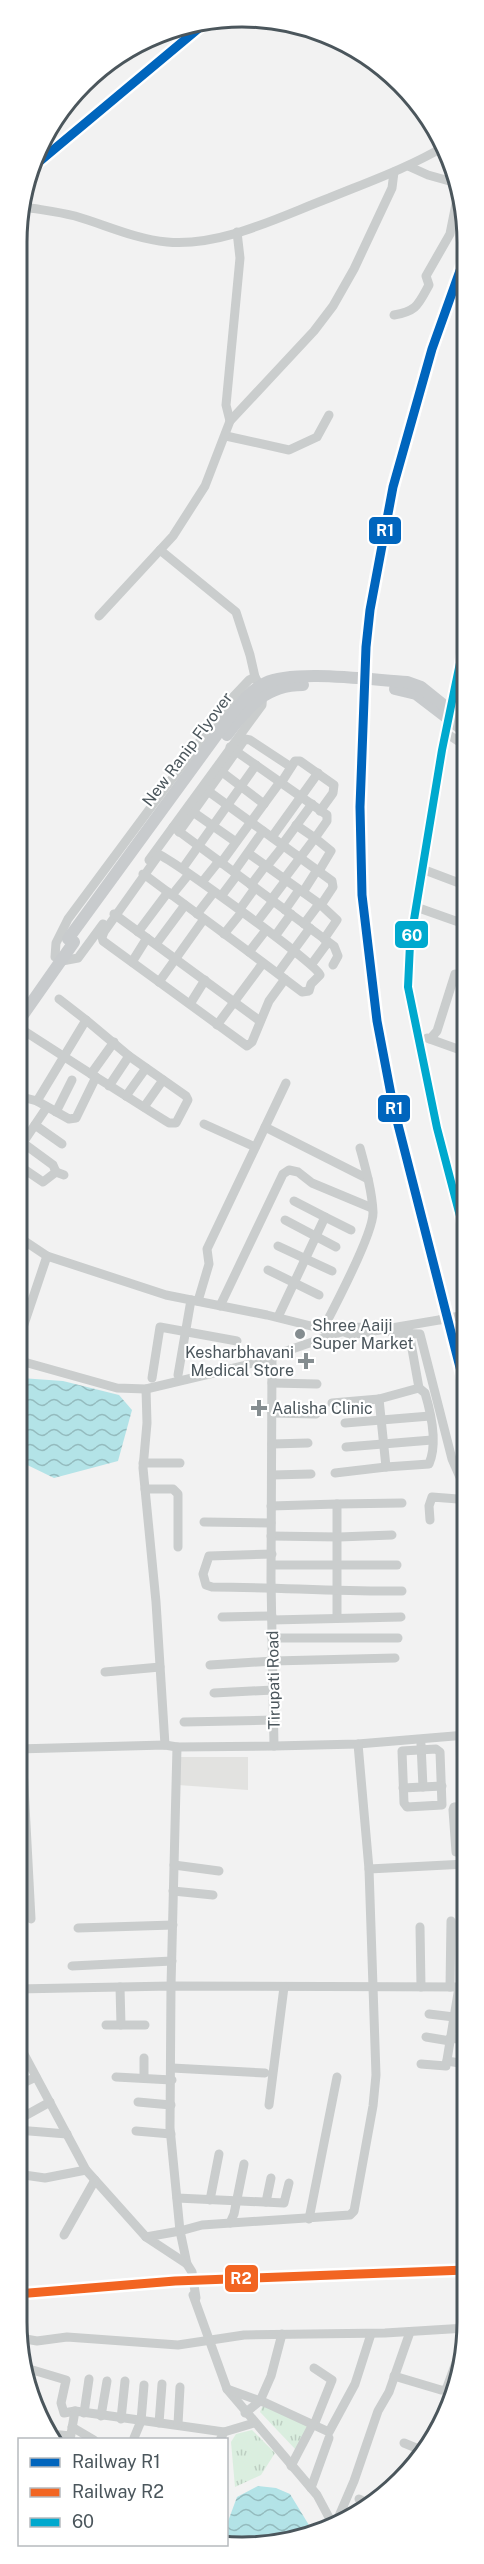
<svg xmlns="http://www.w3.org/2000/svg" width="484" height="2564" font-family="'Public Sans',sans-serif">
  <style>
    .commercial { fill: #e2e2e0 }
    .park { fill: url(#park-tufts) }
    .water { fill: url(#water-waves) }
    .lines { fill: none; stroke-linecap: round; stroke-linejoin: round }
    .minor-tunnel { stroke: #c8cbcc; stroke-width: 9; stroke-dasharray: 9 4.5; stroke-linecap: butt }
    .minor { stroke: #cacdcd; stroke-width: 9 }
    .major { stroke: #c8cbcd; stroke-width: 12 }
    .major-bridge { stroke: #c8cbcd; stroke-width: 12 }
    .bus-1-casing { stroke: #fff; stroke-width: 12 }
    .bus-1 { stroke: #00a9ce; stroke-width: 8 }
    .rail-1-casing { stroke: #fff; stroke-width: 14 }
    .rail-2-casing { stroke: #fff; stroke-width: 14 }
    .rail-1 { stroke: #0065bd; stroke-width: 9 }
    .rail-2 { stroke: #f26522; stroke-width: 9 }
    .poi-dot { fill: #858d90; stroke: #fff; stroke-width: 2 }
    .labels { text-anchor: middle; stroke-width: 4.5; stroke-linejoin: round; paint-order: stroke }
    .street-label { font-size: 16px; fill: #4b565c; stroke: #fff }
    .poi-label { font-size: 16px; fill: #4b565c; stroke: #fff; text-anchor: start }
    .rim { fill: none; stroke: #4b565c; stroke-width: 3 }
    .line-badge { stroke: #fff; stroke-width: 2 }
    .badge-label { font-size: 16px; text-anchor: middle; font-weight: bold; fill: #fff }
  </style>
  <defs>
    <pattern id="park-tufts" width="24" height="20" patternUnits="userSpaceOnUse" patternTransform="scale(1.5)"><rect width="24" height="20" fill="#daeedf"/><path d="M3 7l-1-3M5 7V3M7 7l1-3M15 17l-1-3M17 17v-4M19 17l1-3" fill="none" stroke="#bdcec2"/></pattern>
    <pattern id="water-waves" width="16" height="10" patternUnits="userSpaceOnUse" patternTransform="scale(1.5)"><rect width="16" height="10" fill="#b3e3e7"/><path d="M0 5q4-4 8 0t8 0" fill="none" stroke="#94bbbe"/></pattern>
  </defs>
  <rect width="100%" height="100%" fill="#f2f2f2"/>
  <polygon class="commercial" points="178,1757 248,1757 248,1790 178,1785"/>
  <g class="park">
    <polygon points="264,2403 309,2426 297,2451 260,2412"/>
    <polygon points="252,2430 275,2453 261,2475 235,2487 231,2442 236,2434"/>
  </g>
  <g class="water">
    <polygon points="21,1378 63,1381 119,1395 132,1410 118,1461 54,1478 17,1460 17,1382"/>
    <polygon points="258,2486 276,2488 290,2494 315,2535 228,2547 218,2545 226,2544 227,2524 237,2497"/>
  </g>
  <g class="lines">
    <polyline class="minor-tunnel" points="439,1320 464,1315"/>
    <g class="minor">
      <polyline points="408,166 428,175 453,182 457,190"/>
      <path d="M 20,209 L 25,207 C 42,210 59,212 75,216 C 106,225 135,239 167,242 C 221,247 279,217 329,198 C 368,182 408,168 445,146"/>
      <path d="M 394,315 C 417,311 418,305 429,285 L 426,276 L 450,234 L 458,194"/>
      <polyline points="230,421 226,405 240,258 237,232"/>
      <polyline points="226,436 289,450 317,437 329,415"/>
      <polyline points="99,616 173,536 205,486 230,421 314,331 333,306 354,269 392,188 394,172"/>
      <polyline points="452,703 467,714"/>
      <polyline points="446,733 467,747"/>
      <polyline points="230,747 327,815 327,821 315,838 331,851 319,871"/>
      <polyline points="222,772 264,804"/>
      <polyline points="281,783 295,761 300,761 334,785 333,793 320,811"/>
      <polyline points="208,791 332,881 333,887 321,905 337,920 324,939"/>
      <polyline points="193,812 236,842"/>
      <polyline points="173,827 334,946 338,956 333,965"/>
      <polyline points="179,832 245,739 250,740 291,767"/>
      <polyline points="272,837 318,773"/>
      <polyline points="282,845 312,804"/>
      <polyline points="248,853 321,905"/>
      <polyline points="149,860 262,705 263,691 255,677 250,655 236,612 160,550"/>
      <polyline points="221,863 280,782"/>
      <polyline points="185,865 256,765"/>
      <polyline points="267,866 283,846"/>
      <polyline points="422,869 467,886"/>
      <polyline points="234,872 263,831"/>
      <path d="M 143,874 L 145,875 C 197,914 250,952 302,992 L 309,991 L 311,984 L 320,975 C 316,963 179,865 160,855 L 158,856 L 104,932 L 102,937 L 103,941 L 247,1046 L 252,1042 L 269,1001 L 285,979"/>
      <polyline points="284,879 315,838 296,825"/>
      <polyline points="203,881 219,861"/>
      <polyline points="251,885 266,865"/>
      <polyline points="303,892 317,870"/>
      <polyline points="172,895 189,874"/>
      <polyline points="222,895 237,875"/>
      <polyline points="271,900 286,880"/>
      <polyline points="416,907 467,925"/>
      <polyline points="240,909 255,888"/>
      <polyline points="285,910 299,890"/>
      <polyline points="114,914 260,1021"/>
      <polyline points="197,914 214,892"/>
      <polyline points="260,918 273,901"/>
      <polyline points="304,924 319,904"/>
      <polyline points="138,932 168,892"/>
      <polyline points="278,932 291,914"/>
      <polyline points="224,934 241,913"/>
      <polyline points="156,944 185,905"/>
      <polyline points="296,947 310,928"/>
      <polyline points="249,952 266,930"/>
      <polyline points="55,957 56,943 68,919 232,698 249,680 255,677"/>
      <polyline points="62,961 78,958 103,924"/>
      <polyline points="314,961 328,942"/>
      <polyline points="132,962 147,938"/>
      <polyline points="278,973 294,951"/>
      <polyline points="159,982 204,919"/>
      <polyline points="59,999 86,1020 37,1101 69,1119 76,1118 96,1077"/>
      <polyline points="190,1004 205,980"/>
      <polyline points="86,1020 129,1056"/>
      <polyline points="217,1025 263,963"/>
      <path d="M 18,1027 L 91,1074 C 117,1090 143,1107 169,1123 L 176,1123 L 188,1100 L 186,1096 L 129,1056 L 109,1086"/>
      <polyline points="427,1038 466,1052"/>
      <polyline points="430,1039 437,1031 455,974"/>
      <polyline points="91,1074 114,1042"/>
      <polyline points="18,1096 37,1101"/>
      <polyline points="126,1096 146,1068"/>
      <polyline points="144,1107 163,1080"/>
      <polyline points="56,1112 72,1080"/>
      <polyline points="204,1124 255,1147"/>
      <polyline points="35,1125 62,1144"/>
      <polyline points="265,1127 368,1179"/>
      <polyline points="23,1143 53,1165 56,1172"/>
      <polyline points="18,1150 47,1107"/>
      <polyline points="18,1165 43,1182 56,1172 64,1175"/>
      <polyline points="325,1217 351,1230"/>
      <polyline points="285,1220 336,1247"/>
      <polyline points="17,1236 47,1256 166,1295 267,1315 323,1329 345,1332 350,1335 439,1320"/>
      <polyline points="466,1239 437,1128 408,987 410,944 442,750 467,629"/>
      <polyline points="278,1246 332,1271"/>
      <polyline points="268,1270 319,1295"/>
      <polyline points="198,1301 209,1264 207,1249 286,1083"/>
      <polyline points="220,1306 283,1174 289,1170 298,1172 312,1183 372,1208"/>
      <polyline points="278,1317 325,1217 294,1201"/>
      <polyline points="466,1317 464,1315 466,1312"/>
      <path d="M 323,1329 C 334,1308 374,1232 373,1212 C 372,1191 366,1170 360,1148"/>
      <path d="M 345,1332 C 353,1326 364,1326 372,1330"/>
      <polyline points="392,1333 420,1334 452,1459 466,1491"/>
      <polyline points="17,1345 47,1256"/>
      <polyline points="17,1360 117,1388 146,1389 243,1366 341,1332"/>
      <polyline points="178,1375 191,1300"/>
      <polyline points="152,1378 160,1327 237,1341"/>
      <polyline points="272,1383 317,1384"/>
      <polyline points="146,1389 147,1423 143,1468 156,1602 165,1745"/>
      <path d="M 379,1399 L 386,1467 L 429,1464 C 438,1443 431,1413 425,1393 L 419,1388"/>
      <polyline points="332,1403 379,1399 419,1388 409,1332"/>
      <polyline points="272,1413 316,1414"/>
      <polyline points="345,1423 430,1416"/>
      <polyline points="272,1444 308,1443"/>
      <polyline points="346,1447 432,1440"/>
      <polyline points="143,1463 180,1463"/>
      <polyline points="335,1473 386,1467"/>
      <polyline points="272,1475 311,1474"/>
      <polyline points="145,1489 173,1489 178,1494 178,1547"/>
      <polyline points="337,1504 402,1503"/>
      <polyline points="271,1506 337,1504 337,1618"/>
      <polyline points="430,1520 429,1506 432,1497 458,1499 466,1497"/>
      <polyline points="204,1522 271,1523"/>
      <polyline points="271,1536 339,1537 392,1535"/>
      <path d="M 272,1554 L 209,1556 L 203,1574 L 206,1585 L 212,1587 C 276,1587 339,1592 402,1591"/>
      <polyline points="272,1565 397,1565"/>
      <polyline points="222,1617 272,1616"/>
      <polyline points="272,1620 401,1617"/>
      <polyline points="272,1638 398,1638"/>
      <polyline points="210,1665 273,1661 395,1658"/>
      <polyline points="105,1672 160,1667"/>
      <polyline points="214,1693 273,1690"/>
      <polyline points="184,1722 273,1720"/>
      <polyline points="460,1736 461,1779 466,1782"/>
      <polyline points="421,1744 423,1787"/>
      <polyline points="274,1746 358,1744 466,1735"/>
      <polyline points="177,1747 171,1986 170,2128 180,2231 187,2264 192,2272 196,2298"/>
      <polyline points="17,1749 165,1745 177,1747 274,1746 271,1580 272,1357"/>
      <polyline points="22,1749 31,1919"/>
      <polygon points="436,1749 440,1752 442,1805 407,1807 404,1803 402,1751"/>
      <polyline points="403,1788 442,1786"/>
      <polyline points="466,1853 456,1852 453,1810 454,1807 466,1806"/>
      <polyline points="174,1865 219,1871"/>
      <polyline points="369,1869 466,1864"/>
      <polyline points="173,1891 213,1895"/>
      <polyline points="420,1927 421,1987"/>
      <polyline points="78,1928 173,1925"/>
      <polyline points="72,1966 172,1961"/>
      <polyline points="120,1987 121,2025"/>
      <polyline points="450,1987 451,1921"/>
      <polyline points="17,1989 171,1986 466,1987"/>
      <polyline points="429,2014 454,2017"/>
      <polyline points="106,2025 145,2025"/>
      <polyline points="426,2037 450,2041"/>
      <polyline points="450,2038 466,2040"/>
      <polyline points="17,2041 86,2170"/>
      <polyline points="447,2061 466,2064"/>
      <polyline points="421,2064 446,2066 459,1987"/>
      <polyline points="172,2068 265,2073"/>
      <polyline points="116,2077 172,2080"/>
      <polyline points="144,2078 144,2058"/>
      <polyline points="17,2086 36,2077"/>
      <polyline points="138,2102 171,2105"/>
      <polyline points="269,2105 284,1987"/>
      <polyline points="21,2118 50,2102"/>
      <polyline points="17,2130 67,2134"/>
      <polyline points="136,2131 171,2134"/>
      <polyline points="17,2174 45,2178 86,2170 146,2237"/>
      <polyline points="177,2198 284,2203 289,2183"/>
      <polyline points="210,2200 219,2154"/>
      <polyline points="266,2202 271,2178"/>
      <polyline points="309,2219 337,2077"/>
      <polyline points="230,2223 234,2214 244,2164"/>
      <polyline points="64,2235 95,2180"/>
      <polyline points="187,2264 146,2237 180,2231 202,2225 350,2215 354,2211 373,2106 376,2075 369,1869 358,1744"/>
      <polyline points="193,2295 227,2389 317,2495 333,2525"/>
      <polyline points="20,2338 37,2341 67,2337 178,2345 244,2335 385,2333 466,2328"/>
      <polyline points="26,2368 66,2380 61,2403 64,2413 75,2411 224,2432"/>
      <polyline points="394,2376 441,2390 446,2390"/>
      <polyline points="227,2389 266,2403 329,2432 355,2384 371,2334"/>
      <polyline points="452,2391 446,2390 466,2335"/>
      <polyline points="84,2413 89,2379"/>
      <polyline points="245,2413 260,2401 271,2376 282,2334"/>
      <polyline points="101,2416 107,2381"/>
      <polyline points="121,2419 125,2381"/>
      <polyline points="159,2423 162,2384"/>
      <polyline points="178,2424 180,2387"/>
      <polyline points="314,2425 332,2380 314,2368"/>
      <polyline points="72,2427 94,2440"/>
      <polyline points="51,2434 70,2436"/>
      <polyline points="134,2438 141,2421 144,2385"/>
      <polyline points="70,2440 75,2411"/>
      <polyline points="220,2440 224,2432 254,2423"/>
      <polyline points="404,2443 421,2450"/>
      <polyline points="291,2466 313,2424"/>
      <polyline points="311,2488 329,2438"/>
      <polyline points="359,2499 369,2504"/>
      <polyline points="336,2523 354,2481 378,2411 389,2392 410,2332"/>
    </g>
    <polyline class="major" points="18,1022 74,942"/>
    <g class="major-bridge">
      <polyline points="395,689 416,694 467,733"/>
      <path d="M 227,735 C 248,707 265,685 303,685"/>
      <path d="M 68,939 L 232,714 C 241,702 251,690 265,683 C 294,669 372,680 407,682 L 421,687 L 467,724"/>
    </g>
    <defs>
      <polyline id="bus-1" points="466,1239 437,1128 408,987 410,944 442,750 467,629"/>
    </defs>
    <use href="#bus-1" class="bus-1-casing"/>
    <use href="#bus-1" class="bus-1"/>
    <defs>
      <g id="rail-1">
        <polyline points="34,166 205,23"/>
        <polyline points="466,1391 393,1105 377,1021 362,895 360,807 366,647 370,610 393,487 432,349 467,251"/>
      </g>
      <polyline id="rail-2" points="17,2294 175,2281 466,2270"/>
    </defs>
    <use href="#rail-1" class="rail-1-casing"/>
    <use href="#rail-2" class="rail-2-casing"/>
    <use href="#rail-1" class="rail-1"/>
    <use href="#rail-2" class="rail-2"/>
  </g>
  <g class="poi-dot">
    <circle cx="300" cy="1334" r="6"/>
    <path d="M303 1352h6v6h6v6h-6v6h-6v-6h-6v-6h6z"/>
    <path d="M256 1399h6v6h6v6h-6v6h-6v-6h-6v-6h6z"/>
  </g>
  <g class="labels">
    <g class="street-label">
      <text transform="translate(187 749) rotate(-53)" y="6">New Ranip Flyover</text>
      <text transform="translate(273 1680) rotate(-91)" y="6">Tirupati Road</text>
    </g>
    <g class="poi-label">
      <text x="312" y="1331">Shree Aaiji<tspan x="312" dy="18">Super Market</tspan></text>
      <text x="294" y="1358" text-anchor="end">Kesharbhavani<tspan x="294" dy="18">Medical Store</tspan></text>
      <text x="272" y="1414">Aalisha Clinic</text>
    </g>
  </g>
  <path d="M0 0H484V2564H0ZM242 27H242A215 215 0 0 1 457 242V2322A215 215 0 0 1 242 2537H242A215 215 0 0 1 27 2322V242A215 215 0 0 1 242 27Z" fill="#fff" fill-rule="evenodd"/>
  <path class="rim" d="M242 27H242A215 215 0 0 1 457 242V2322A215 215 0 0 1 242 2537H242A215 215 0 0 1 27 2322V242A215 215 0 0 1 242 27Z"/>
  <g class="line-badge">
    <rect x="368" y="516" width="34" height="29" rx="6" fill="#0065bd"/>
    <rect x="394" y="920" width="35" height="29" rx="6" fill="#00a9ce"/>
    <rect x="377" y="1094" width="34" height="29" rx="6" fill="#0065bd"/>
    <rect x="224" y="2264" width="35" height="29" rx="6" fill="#f26522"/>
  </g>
  <g class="badge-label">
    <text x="385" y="536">R1</text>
    <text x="412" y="941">60</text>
    <text x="394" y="1114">R1</text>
    <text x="241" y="2284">R2</text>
  </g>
  <rect x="18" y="2438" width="210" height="108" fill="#ffffff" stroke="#b7bbbe" stroke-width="1.5"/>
  <rect x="30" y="2458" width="30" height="9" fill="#0065bd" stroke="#b7bbbe" stroke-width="1.5"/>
  <text x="72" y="2468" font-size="18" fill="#4b565c">Railway R1</text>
  <rect x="30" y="2488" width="30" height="9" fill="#f26522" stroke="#b7bbbe" stroke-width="1.5"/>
  <text x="72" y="2498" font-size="18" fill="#4b565c">Railway R2</text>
  <rect x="30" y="2518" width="30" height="9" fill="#00a9ce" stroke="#b7bbbe" stroke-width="1.5"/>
  <text x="72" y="2528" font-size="18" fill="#4b565c">60</text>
</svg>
